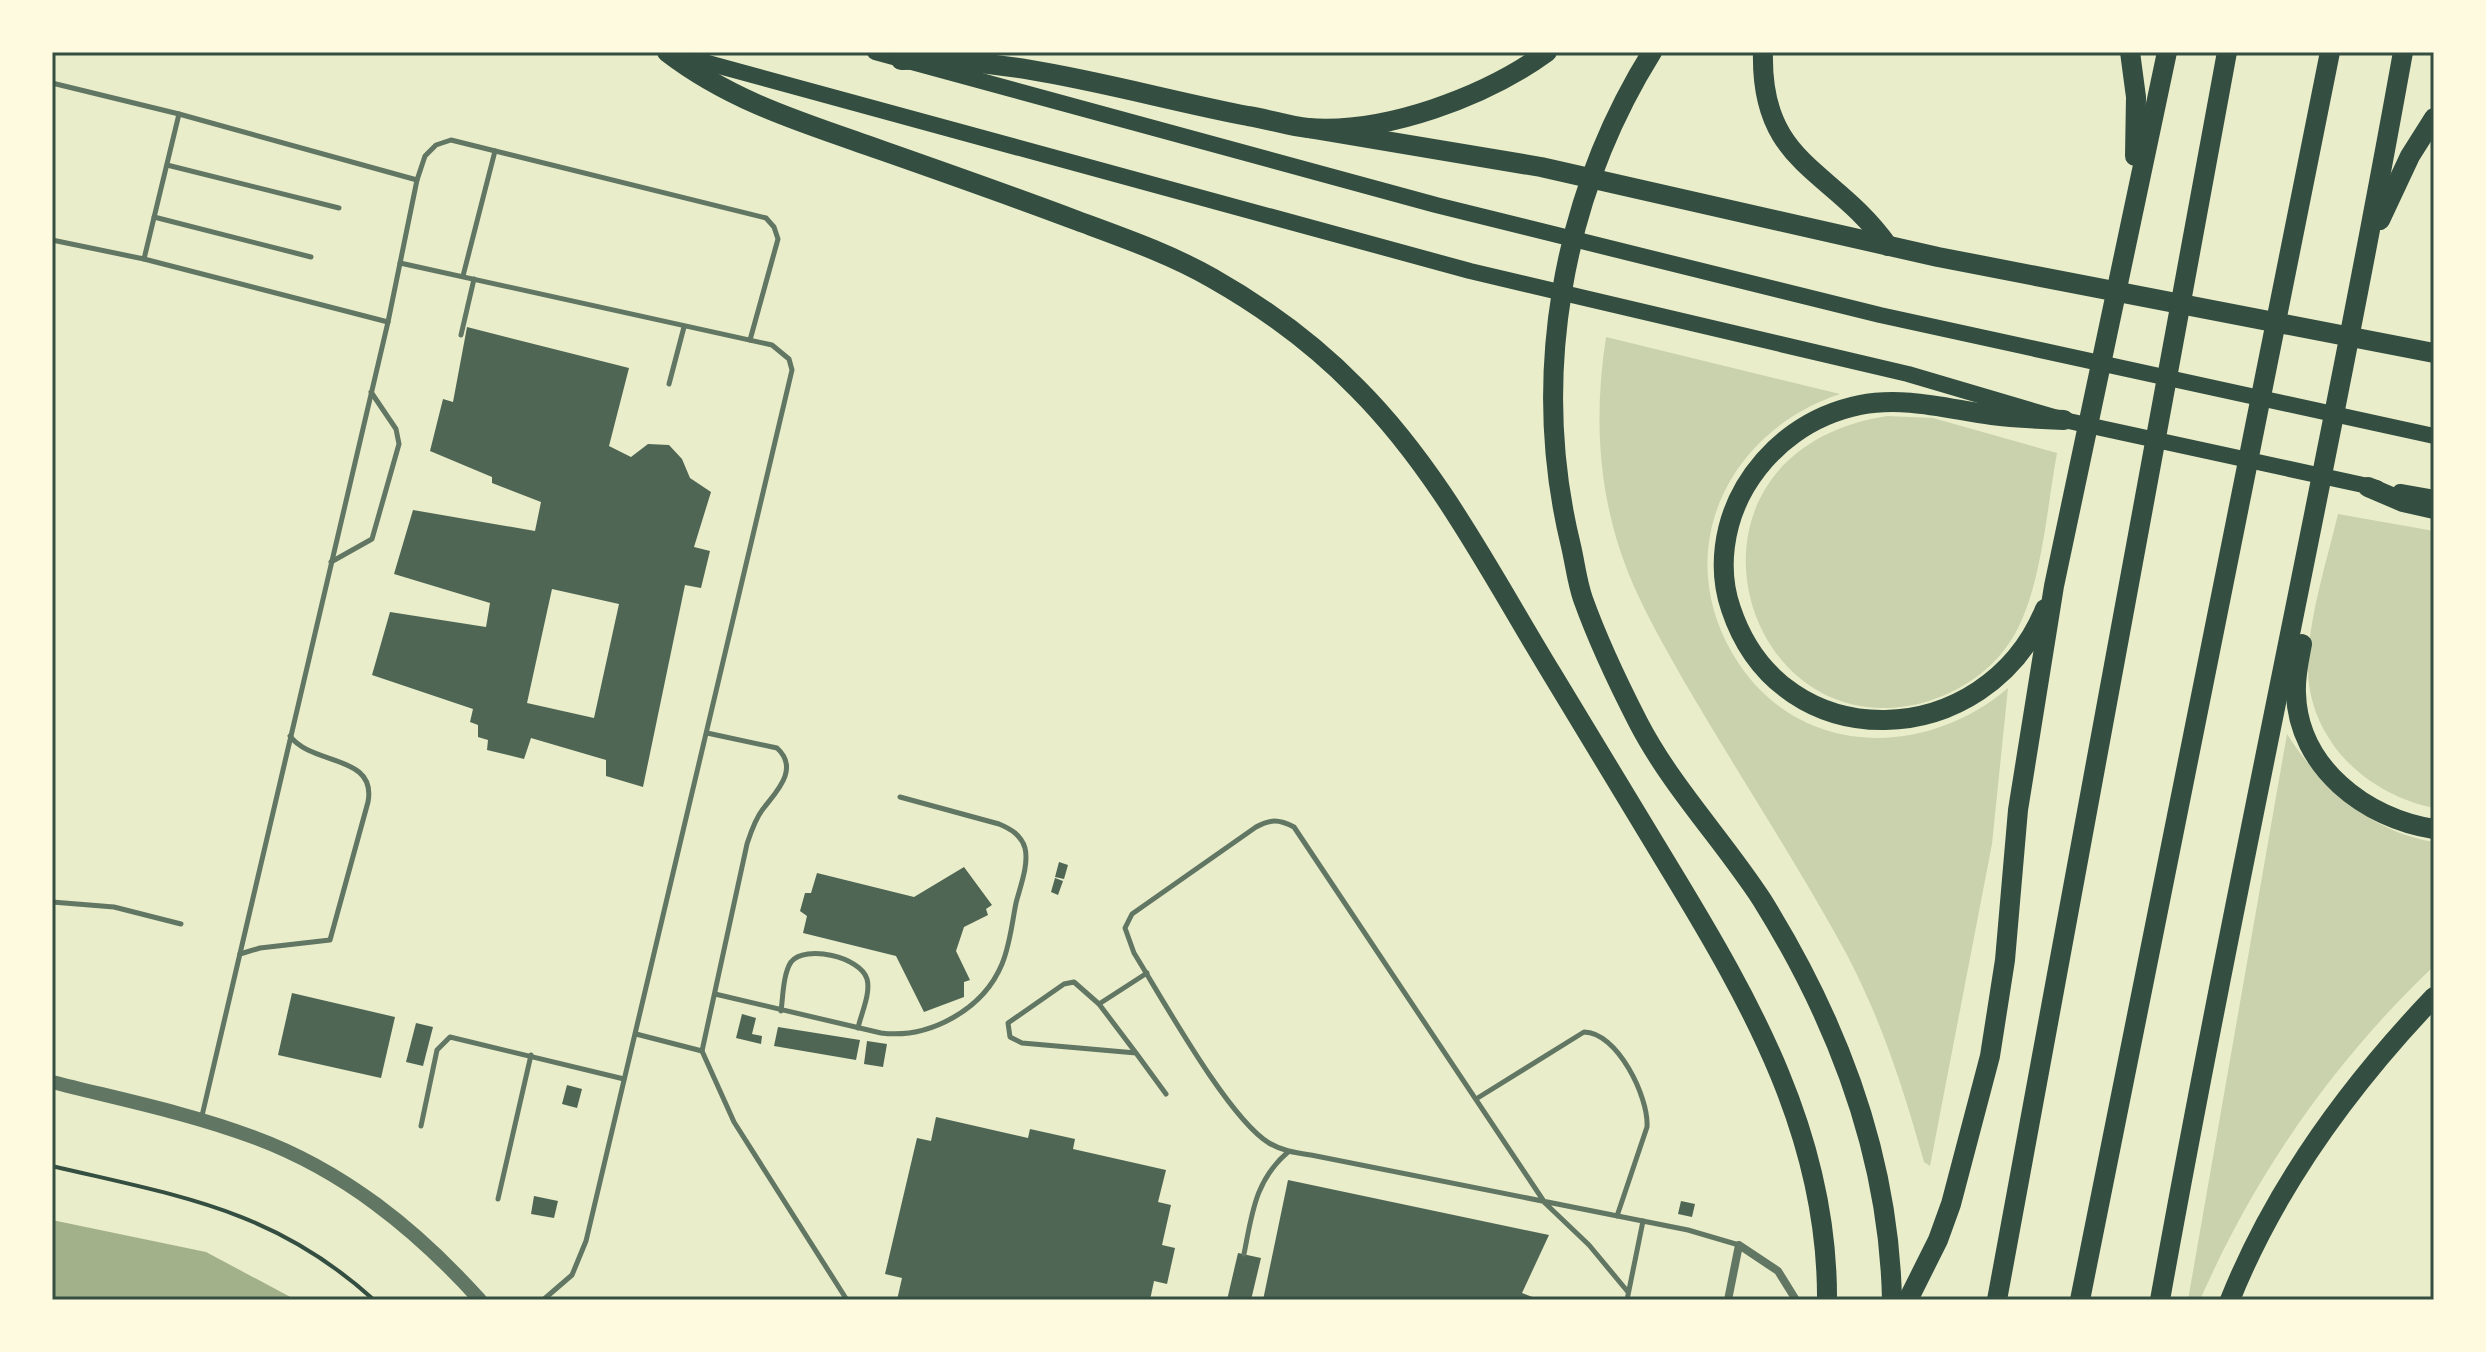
<svg xmlns="http://www.w3.org/2000/svg" width="2486" height="1352" font-family="'Asap Condensed',sans-serif">
  <style>
    .green { fill: #cad2ad }
    .water { fill: #a3b18a }
    .building { fill: #4f6655; fill-rule: evenodd }
    .lines { fill: none; stroke-linecap: round; stroke-linejoin: round }
    .path { stroke: #344e41; stroke-width: 4 }
    .service { stroke: #617663; stroke-width: 5 }
    .minor { stroke: #617663; stroke-width: 8 }
    .tertiary { stroke: #617663; stroke-width: 14 }
    .primary { stroke: #344e41; stroke-width: 16 }
    .motorway { stroke: #344e41; stroke-width: 20 }
    .neatline { fill: none; stroke: #344e41; stroke-width: 3 }
  </style>
  <rect width="100%" height="100%" fill="#e9edc9"/>
  <g class="green">
    <path d="M 1606,337 L 1840,394 C 1728,431 1670,550 1734,656 C 1795,758 1924,760 2008,688 L 1992,844 L 1930,1166 L 1924,1162 C 1904,1090 1881,1019 1846,953 C 1797,863 1740,777 1688,688 C 1662,642 1635,597 1619,547 C 1597,478 1595,408 1606,337 Z"/>
    <path d="M 1887,416 L 1933,418 L 2057,453 C 2047,507 2042,582 2017,630 C 1999,665 1966,689 1929,701 C 1740,758 1653,453 1887,416 Z"/>
    <path d="M 2338,514 L 2434,531 L 2434,808 C 2362,793 2304,735 2308,658 C 2311,610 2327,560 2338,514 Z"/>
    <path d="M 2287,734 C 2320,786 2370,832 2434,842 L 2434,966 C 2333,1062 2256,1173 2200,1300 L 2188,1300 Z"/>
  </g>
  <polygon class="water" points="52,1220 206,1252 296,1300 52,1300"/>
  <g class="building">
    <path d="M 467,327 L 629,368 L 609,446 L 631,457 L 648,444 L 669,445 L 682,459 L 690,478 L 711,492 L 694,547 L 710,551 L 701,588 L 685,585 L 643,787 L 606,776 L 606,760 L 531,738 L 524,759 L 487,750 L 488,740 L 478,737 L 478,725 L 470,722 L 473,709 L 372,675 L 390,612 L 486,627 L 490,603 L 394,574 L 413,510 L 535,531 L 541,502 L 492,483 L 492,477 L 430,451 L 443,399 L 453,402 ZM 552,589 L 619,604 L 594,718 L 527,703 Z"/>
    <polygon points="1059,862 1068,865 1064,879 1055,877"/>
    <polygon points="964,867 992,905 986,909 988,915 964,927 956,951 970,980 964,982 964,997 924,1012 896,956 803,933 807,916 800,911 805,893 811,893 817,873 914,897"/>
    <polygon points="1055,878 1063,881 1058,895 1051,892"/>
    <polygon points="292,993 395,1017 381,1078 278,1055"/>
    <polygon points="742,1014 756,1018 752,1034 762,1036 761,1044 736,1038"/>
    <polygon points="416,1023 433,1027 423,1066 406,1062"/>
    <polygon points="778,1027 860,1040 856,1060 774,1046"/>
    <polygon points="867,1041 887,1044 883,1067 864,1064"/>
    <polygon points="567,1085 582,1089 577,1108 562,1104"/>
    <polygon points="936,1117 1028,1138 1030,1129 1075,1139 1073,1149 1166,1170 1158,1202 1171,1205 1162,1245 1175,1248 1167,1284 1154,1281 1150,1300 897,1300 902,1278 885,1274 917,1138 931,1141"/>
    <polygon points="1288,1180 1549,1235 1522,1293 1540,1300 1263,1300"/>
    <polygon points="534,1196 558,1201 554,1218 531,1214"/>
    <polygon points="1681,1201 1695,1204 1692,1217 1678,1214"/>
    <polygon points="1238,1253 1261,1258 1251,1300 1227,1300"/>
  </g>
  <g class="lines">
    <path class="path" d="M 52,1166 C 178,1196 274,1209 374,1300"/>
    <g class="service">
      <polyline points="52,83 179,114 417,180"/>
      <polyline points="167,165 339,208"/>
      <polyline points="154,217 311,257"/>
      <polyline points="52,240 144,259 388,322"/>
      <polyline points="144,259 179,114"/>
      <polyline points="400,263 772,345 789,359 792,370 586,1241 572,1275 543,1300"/>
      <polyline points="463,276 495,151"/>
      <polyline points="461,335 474,279"/>
      <polyline points="669,384 684,327"/>
      <polyline points="331,562 372,539 399,444 396,429 371,392"/>
      <path d="M 707,733 L 777,748 C 800,769 776,792 763,809 C 755,819 751,832 747,844 L 702,1051 L 734,1122 L 847,1300"/>
      <polyline points="52,902 114,907 181,924"/>
      <path d="M 240,954 L 260,948 L 330,940 L 368,802 C 377,754 312,766 290,736"/>
      <path d="M 715,994 L 881,1033 C 929,1039 983,1010 1002,964 C 1010,945 1012,923 1016,903 C 1020,887 1029,865 1025,848 C 1021,835 1011,829 999,824 L 900,797"/>
      <polyline points="1099,1004 1147,973"/>
      <path d="M 781,1011 C 783,997 783,974 791,962 C 805,944 861,957 867,979 C 871,993 861,1014 858,1028"/>
      <polyline points="636,1034 702,1051"/>
      <polyline points="1136,1053 1099,1004 1074,982 1064,984 1008,1023 1010,1037 1022,1043 1136,1053 1166,1094"/>
      <path d="M 1476,1099 L 1584,1032 C 1617,1032 1649,1097 1647,1127 L 1617,1216"/>
      <polyline points="201,1120 388,322 417,180 425,156 436,145 451,140 766,218 774,227 778,239 750,340"/>
      <polyline points="421,1126 437,1050 450,1037 624,1079"/>
      <polyline points="498,1199 531,1055"/>
      <path d="M 1244,1254 C 1252,1214 1255,1180 1288,1152"/>
      <path d="M 1628,1292 L 1589,1245 L 1545,1203 L 1294,827 C 1279,819 1270,819 1256,827 L 1132,914 L 1125,928 L 1134,953 C 1162,998 1228,1118 1269,1143 C 1284,1152 1299,1153 1316,1156 L 1688,1230 L 1739,1245"/>
      <polyline points="1627,1300 1643,1221"/>
    </g>
    <polyline class="minor" points="1728,1300 1739,1245 1778,1271 1796,1300"/>
    <path class="tertiary" d="M 52,1082 C 119,1099 189,1113 253,1137 C 343,1170 416,1229 480,1300"/>
    <g class="primary">
      <polyline points="875,52 1436,205 1880,315 2434,436"/>
      <polyline points="675,54 1470,271 1908,374 2064,420 2377,488"/>
      <polyline points="2400,492 2434,498"/>
    </g>
    <g class="motorway">
      <path d="M 667,52 C 724,96 788,118 855,141 C 929,167 1004,193 1078,221 C 1124,238 1170,254 1212,278 C 1265,308 1315,345 1357,388 C 1439,470 1492,576 1552,674 C 1592,739 1631,804 1670,869 C 1752,1004 1828,1137 1827,1300"/>
      <path d="M 1652,52 C 1561,198 1530,379 1571,546 C 1575,563 1577,582 1583,599 C 1598,641 1618,683 1638,722 C 1671,786 1723,840 1762,900 C 1838,1022 1889,1155 1892,1300"/>
      <path d="M 1763,52 C 1760,166 1833,168 1888,246"/>
      <polyline points="2130,52 2136,97 2135,156"/>
      <path d="M 901,60 C 1018,56 1134,94 1248,116 C 1268,119 1288,126 1308,128 C 1385,134 1485,97 1547,52"/>
      <polyline points="1308,128 1541,167 1938,257 2434,353"/>
      <polyline points="2380,220 2410,156 2434,118"/>
      <polyline points="2368,487 2403,502 2434,509"/>
      <path d="M 2045,609 C 1987,752 1782,762 1731,609 C 1717,569 1724,523 1745,487 C 1771,444 1811,415 1860,405 C 1904,396 1948,409 1992,415 C 2016,418 2040,419 2064,420"/>
      <path d="M 2302,644 C 2299,660 2295,677 2296,693 C 2298,767 2366,819 2434,829"/>
      <polyline points="1908,1300 1938,1240 1951,1204 1990,1056 2005,960 2018,810 2054,586 2167,52"/>
      <polyline points="1997,1300 2227,52"/>
      <polyline points="2080,1300 2330,52"/>
      <path d="M 2160,1300 C 2235,883 2328,469 2403,52"/>
      <path d="M 2230,1300 C 2276,1185 2349,1086 2434,997"/>
    </g>
  </g>
  <rect width="2486" height="1352" fill="none" stroke="#fefae0" stroke-width="108"/>
  <rect x="54" y="54" width="2378" height="1244" class="neatline"/>
</svg>
